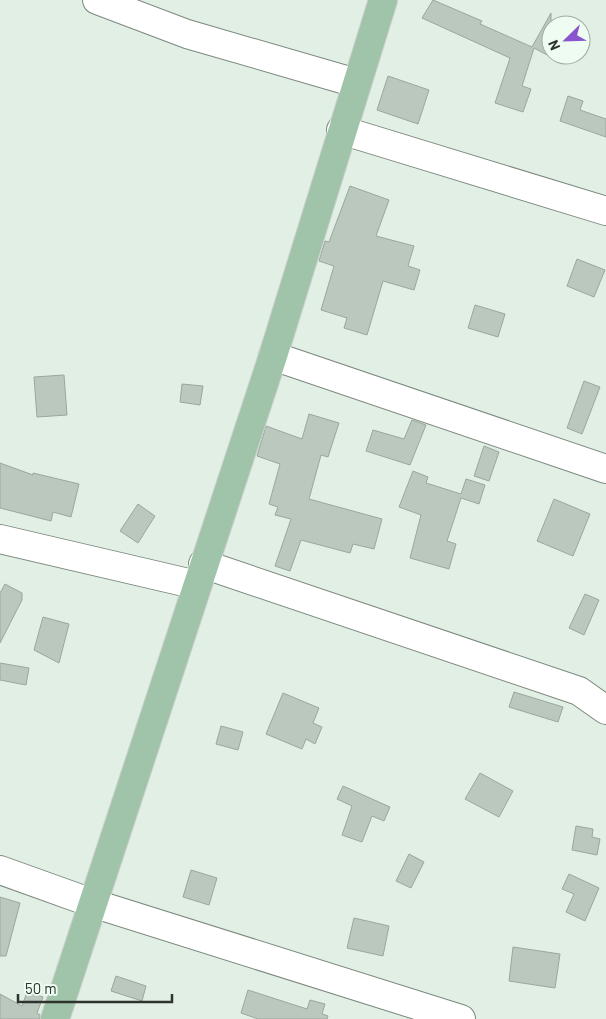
<svg xmlns="http://www.w3.org/2000/svg" width="606" height="1019" font-family="Barlow,sans-serif">
  <style>
    .building { fill: #bbc8bd; stroke: #9aa79d }
    .lines { fill: none; stroke-linecap: round; stroke-linejoin: round }
    .minor-casing { stroke: #7c887e; stroke-width: 30 }
    .major-casing { stroke: #cdcecd; stroke-width: 30 }
    .minor { stroke: #fff; stroke-width: 28 }
    .major { stroke: #a0c4a9; stroke-width: 28 }
  </style>
  <rect width="100%" height="100%" fill="#e2efe4"/>
  <g class="building">
    <polygon points="433,0 482,21 480,24 532,47 551,13 551,57 534,48 522,86 531,89 523,112 495,103 510,58 422,18"/>
    <polygon points="388,76 429,90 418,124 377,110"/>
    <polygon points="568,96 583,101 580,110 606,119 606,137 560,121"/>
    <polygon points="350,186 389,200 376,236 414,246 408,266 420,270 414,290 383,281 367,335 344,328 347,318 321,310 334,266 319,261 325,241 329,242"/>
    <polygon points="577,259 605,270 594,297 567,286"/>
    <polygon points="475,305 505,314 498,337 468,328"/>
    <polygon points="64,375 67,415 37,417 34,377"/>
    <polygon points="584,381 600,387 582,434 567,428"/>
    <polygon points="182,384 203,386 200,405 180,402"/>
    <polygon points="309,414 339,423 328,457 321,455 309,499 382,519 374,549 353,544 350,553 301,540 290,571 275,566 291,519 275,515 278,507 269,504 280,464 257,456 266,426 302,439"/>
    <polygon points="412,420 426,425 410,465 366,451 373,430 404,439"/>
    <polygon points="484,446 499,452 489,481 474,476"/>
    <polygon points="0,463 33,475 33,473 79,484 71,517 53,512 51,521 0,508"/>
    <polygon points="413,471 428,477 426,483 461,494 466,479 485,485 479,504 461,498 447,541 456,544 449,569 410,558 421,515 399,507"/>
    <polygon points="554,499 590,514 573,556 537,541"/>
    <polygon points="138,504 155,516 138,543 120,531"/>
    <polygon points="5,584 22,593 22,600 0,643 0,593"/>
    <polygon points="585,594 599,600 584,635 569,628"/>
    <polygon points="43,617 69,624 59,663 34,650"/>
    <polygon points="0,663 29,668 26,685 0,680"/>
    <polygon points="514,692 563,707 558,722 509,707"/>
    <polygon points="283,693 319,708 313,723 322,727 315,744 306,739 302,749 266,734"/>
    <polygon points="221,726 243,732 238,750 216,744"/>
    <polygon points="480,773 513,791 499,817 465,799"/>
    <polygon points="343,786 390,807 384,821 372,816 362,842 342,835 352,806 337,799"/>
    <polygon points="576,826 593,829 592,837 600,839 597,855 572,850"/>
    <polygon points="409,854 424,862 411,888 396,881"/>
    <polygon points="191,870 217,878 209,905 183,897"/>
    <polygon points="569,874 599,888 585,921 566,912 574,894 562,889"/>
    <polygon points="0,897 20,903 6,956 0,956"/>
    <polygon points="354,918 389,926 383,956 347,948"/>
    <polygon points="513,947 560,954 555,988 509,981"/>
    <polygon points="116,976 146,986 142,1001 111,991"/>
    <polygon points="248,990 307,1009 310,1000 325,1004 322,1014 328,1016 327,1019 258,1019 241,1013"/>
    <polygon points="27,992 43,997 37,1013 40,1015 40,1019 0,1019 0,994 22,1006"/>
  </g>
  <g class="lines">
    <defs>
      <g id="minor">
        <polyline points="97,0 187,34 356,83"/>
        <polyline points="341,130 606,211"/>
        <polyline points="273,356 606,469"/>
        <polyline points="0,539 197,585"/>
        <polyline points="203,564 579,691 606,710"/>
        <polyline points="0,870 92,903 461,1019"/>
      </g>
      <polyline id="major" points="55,1019 273,356 383,0"/>
    </defs>
    <use href="#minor" class="minor-casing"/>
    <use href="#major" class="major-casing"/>
    <use href="#minor" class="minor"/>
    <use href="#major" class="major"/>
  </g>
  <g transform="translate(566 40) rotate(247)"><circle r="24" fill="#effcf1" stroke="#a2aca3"/>
  <path d="M0-4L9 19L0 12L-9 19Z" fill="#8955ce"/>
  <text y="-8" font-size="14" font-weight="bold" text-anchor="middle" fill="#2e332f">N</text>
  </g>
  <path d="M18 994v8h154v-8" fill="none" stroke="#2e332f" stroke-width="2.5"/>
  <text x="25" y="994" font-size="15" fill="#2e332f" stroke="#effcf1" stroke-width="4" paint-order="stroke">50 m</text>
</svg>
